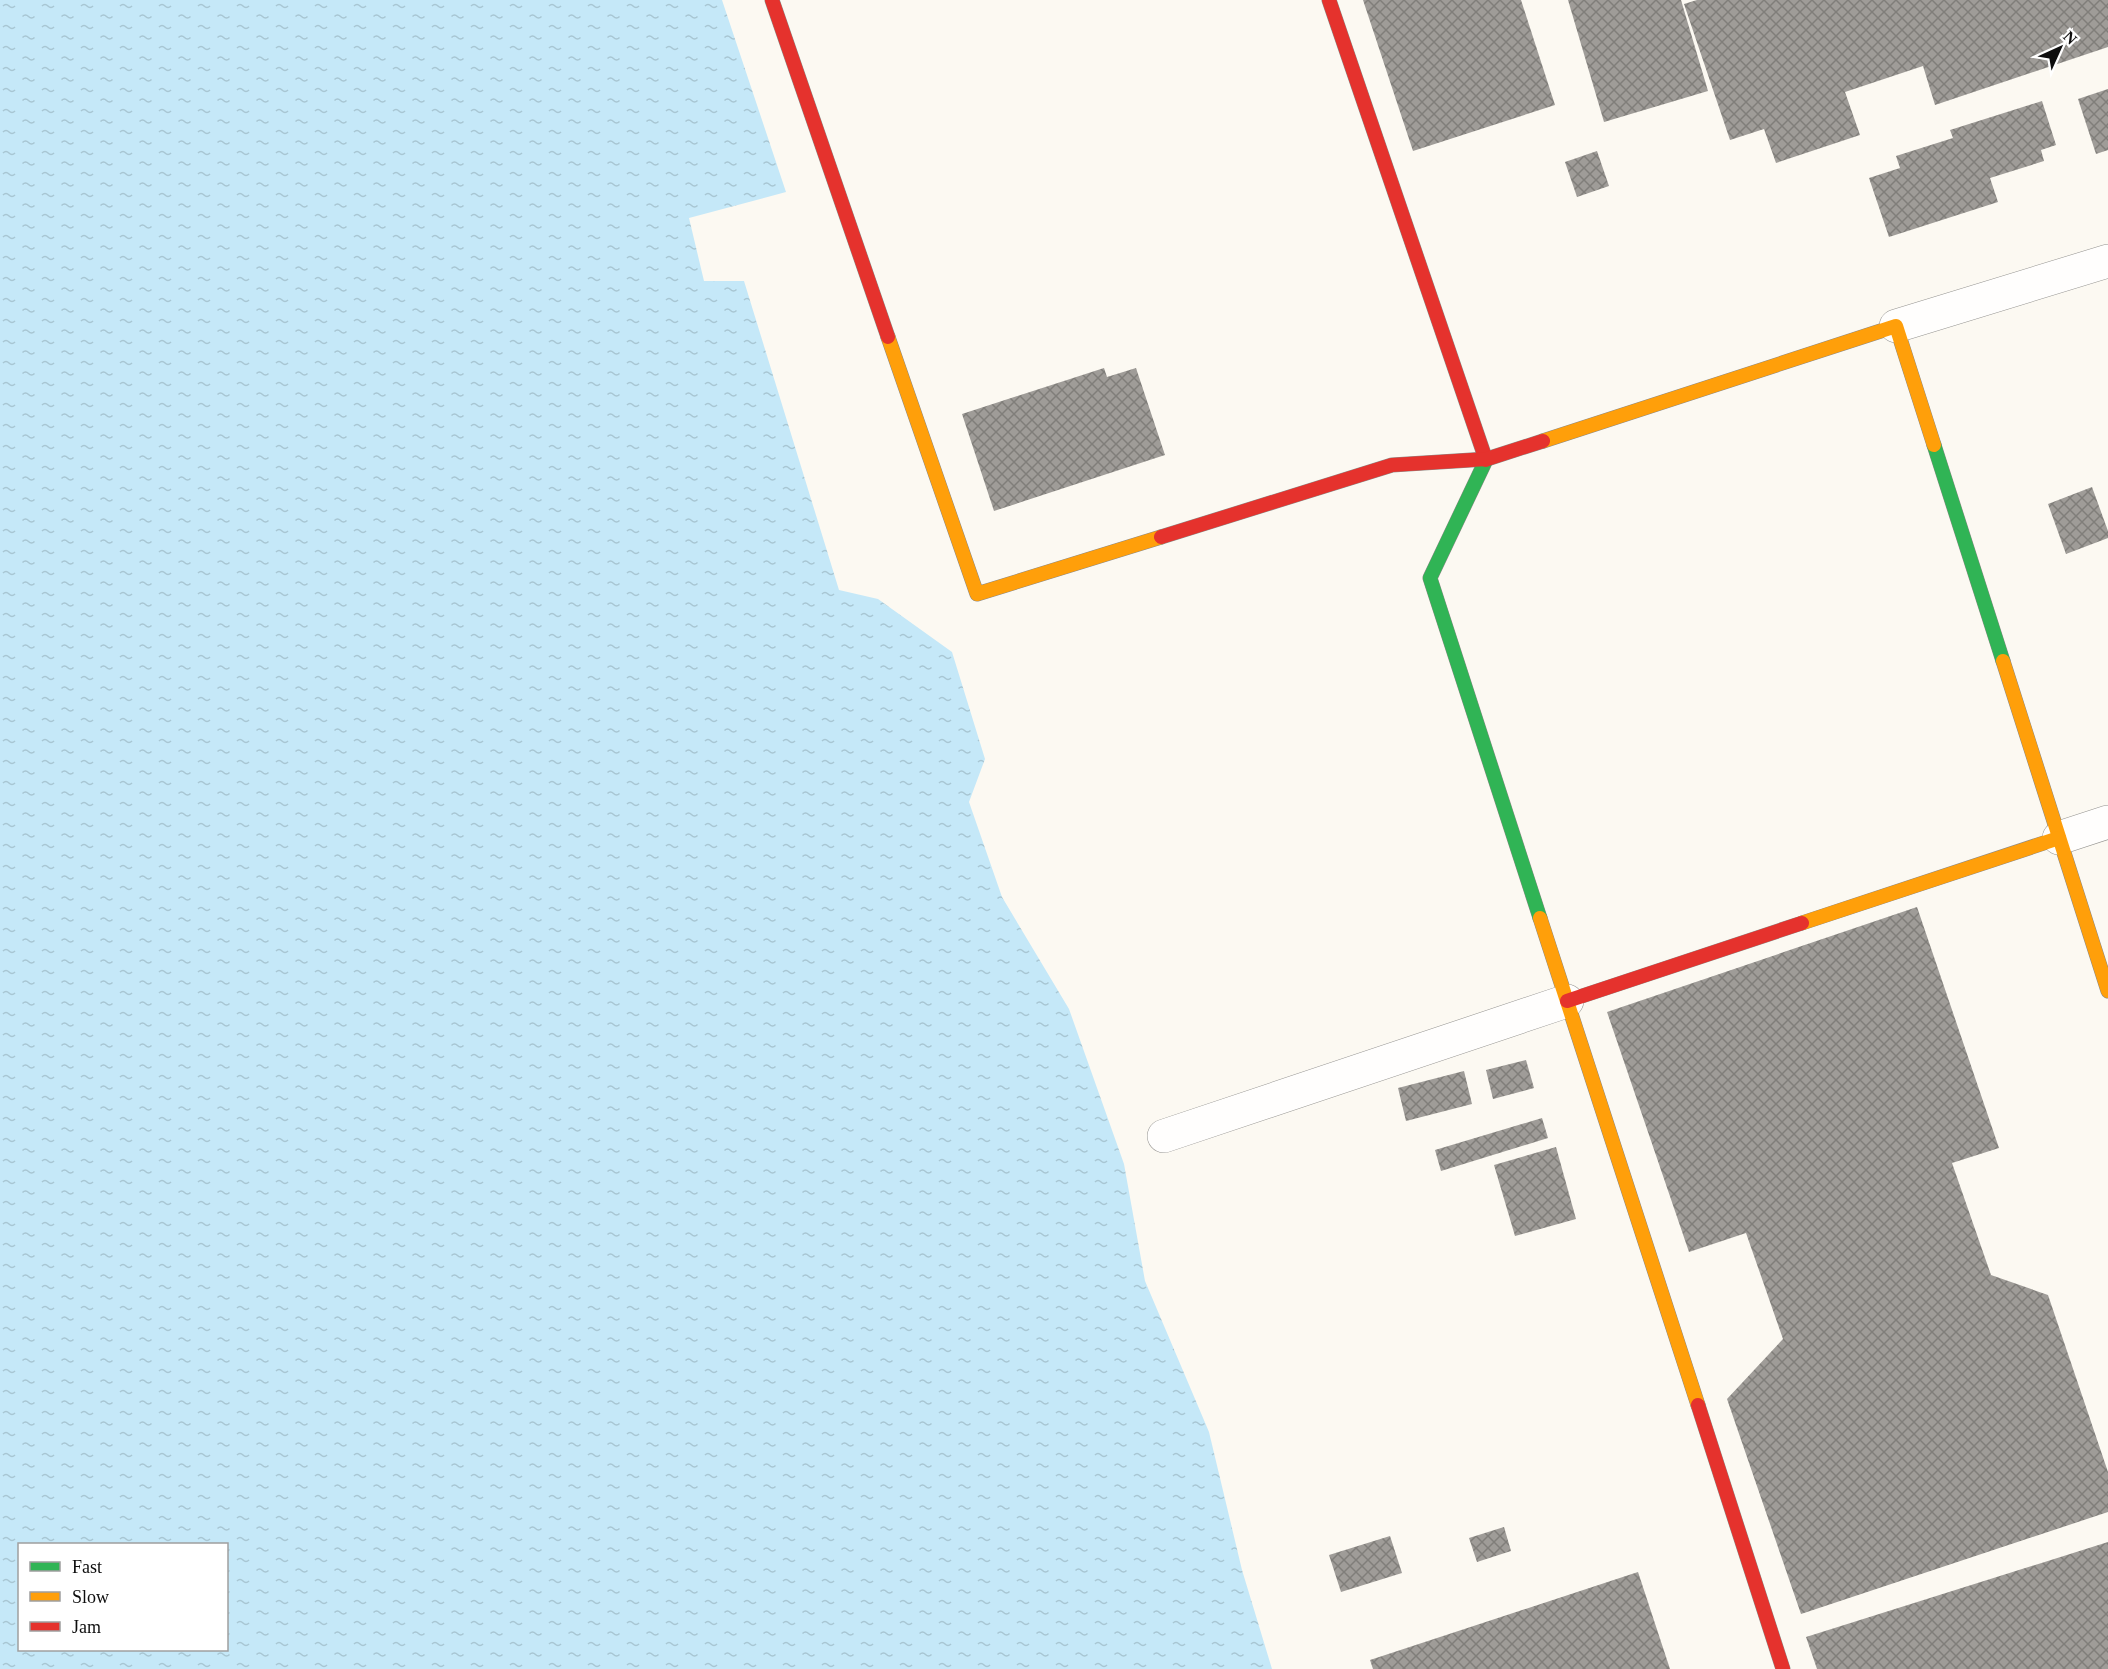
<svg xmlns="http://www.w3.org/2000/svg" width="2108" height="1669" font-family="Georgia,serif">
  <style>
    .water { fill: url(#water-ripples); fill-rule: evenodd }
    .building { fill: url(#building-cross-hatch) }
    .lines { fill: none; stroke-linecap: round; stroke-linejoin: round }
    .street-casing { stroke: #959491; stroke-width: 34 }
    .fast-casing { stroke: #8c8a87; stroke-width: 15 }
    .slow-casing { stroke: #8c8a87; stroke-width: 15 }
    .jam-casing { stroke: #8c8a87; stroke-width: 15 }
    .street { stroke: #fffefd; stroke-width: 33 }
    .fast { stroke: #30b455; stroke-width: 14 }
    .slow { stroke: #ff9f0a; stroke-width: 14 }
    .jam { stroke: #e5322d; stroke-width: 14 }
  </style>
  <defs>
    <pattern id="water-ripples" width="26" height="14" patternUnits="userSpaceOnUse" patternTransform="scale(1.5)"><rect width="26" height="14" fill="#c5e8f8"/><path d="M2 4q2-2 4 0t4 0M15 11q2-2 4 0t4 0" fill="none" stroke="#a8c6d3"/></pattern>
    <pattern id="building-cross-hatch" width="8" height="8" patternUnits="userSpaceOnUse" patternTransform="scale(1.5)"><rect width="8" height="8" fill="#9f9c98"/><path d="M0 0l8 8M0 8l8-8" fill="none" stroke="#807e7a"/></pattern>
  </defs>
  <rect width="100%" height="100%" fill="#fcf9f2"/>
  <path class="water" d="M 0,0 L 722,0 L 786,192 L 689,218 L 704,281 L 744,281 L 839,590 L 878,599 L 952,652 L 985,759 L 969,802 L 1002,897 L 1069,1009 L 1124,1164 L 1145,1281 L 1209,1432 L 1242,1570 L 1272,1669 L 0,1669 ZM 20,1544 L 226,1544 L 226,1650 L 20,1650 Z"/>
  <g class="building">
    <polygon points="1363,0 1521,0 1555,105 1413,151"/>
    <polygon points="1568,0 1681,0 1708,91 1604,122"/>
    <polygon points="1697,0 2108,0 2108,47 1935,105 1923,66 1845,92 1860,135 1776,163 1764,129 1730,140 1684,4"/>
    <polygon points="2108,89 2108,150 2096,154 2078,99"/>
    <polygon points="2042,101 2056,145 2041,150 2044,161 1990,178 1998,202 1889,237 1869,178 1900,168 1896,156 1953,138 1950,130"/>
    <polygon points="1597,151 1609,186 1577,197 1565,162"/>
    <polygon points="1104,368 1107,377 1136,368 1165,455 994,511 962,414"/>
    <polygon points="2092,487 2108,531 2108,538 2066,554 2048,504"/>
    <polygon points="1917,907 1999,1148 1952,1163 1991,1275 2048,1295 2108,1472 2108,1512 1801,1614 1727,1399 1783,1339 1746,1233 1689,1252 1607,1012"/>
    <polygon points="1526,1060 1534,1088 1493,1099 1486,1070"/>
    <polygon points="1464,1071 1472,1104 1406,1121 1398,1088"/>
    <polygon points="1542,1118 1548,1138 1441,1171 1435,1150"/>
    <polygon points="1556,1147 1576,1219 1515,1236 1494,1165"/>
    <polygon points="1504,1527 1511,1551 1477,1562 1469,1538"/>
    <polygon points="1390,1536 1402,1573 1341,1592 1329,1555"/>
    <polygon points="2108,1542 2108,1669 1817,1669 1806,1637"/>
    <polygon points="1638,1572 1670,1669 1373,1669 1370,1660"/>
  </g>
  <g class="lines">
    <defs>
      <g id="street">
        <polyline points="1896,326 2108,261"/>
        <polyline points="2059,838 2108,822"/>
        <polyline points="1164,1136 1567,1001"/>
      </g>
      <g id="fast">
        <polyline points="1934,445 2003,661"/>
        <polyline points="1486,460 1430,578 1540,918"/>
      </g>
      <g id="slow">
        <polyline points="888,337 977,594 1161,537"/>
        <polyline points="1543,441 1896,326 1934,445"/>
        <polyline points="2003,661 2108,991"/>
        <polyline points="1540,918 1698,1405"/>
        <polyline points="1802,923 2059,838"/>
      </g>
      <g id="jam">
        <polyline points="772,0 888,337"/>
        <polyline points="1329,0 1486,460"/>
        <polyline points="1161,537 1392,465 1487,459 1543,441"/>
        <polyline points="1567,1001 1802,923"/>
        <polyline points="1698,1405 1783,1669"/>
      </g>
    </defs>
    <use href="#street" class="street-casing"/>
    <use href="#fast" class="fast-casing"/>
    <use href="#slow" class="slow-casing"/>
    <use href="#jam" class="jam-casing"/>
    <use href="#street" class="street"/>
    <use href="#fast" class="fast"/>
    <use href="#slow" class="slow"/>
    <use href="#jam" class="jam"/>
  </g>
  <rect x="18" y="1543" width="210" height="108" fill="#ffffff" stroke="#9f9f9f" stroke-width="1.5"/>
  <rect x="30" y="1562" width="30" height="9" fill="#30b455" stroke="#9f9f9f" stroke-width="1.5"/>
  <text x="72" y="1573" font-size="18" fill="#0e0e0e">Fast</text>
  <rect x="30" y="1592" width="30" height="9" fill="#ff9f0a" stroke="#9f9f9f" stroke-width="1.5"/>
  <text x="72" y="1603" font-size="18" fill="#0e0e0e">Slow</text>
  <rect x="30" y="1622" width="30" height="9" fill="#e5322d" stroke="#9f9f9f" stroke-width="1.5"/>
  <text x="72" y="1633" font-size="18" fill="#0e0e0e">Jam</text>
  <g transform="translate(2060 48) rotate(45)" stroke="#ffffff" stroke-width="4.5" paint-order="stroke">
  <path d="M0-4.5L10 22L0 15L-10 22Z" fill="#0e0e0e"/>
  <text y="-9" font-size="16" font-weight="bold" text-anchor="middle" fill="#0e0e0e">N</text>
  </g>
</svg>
